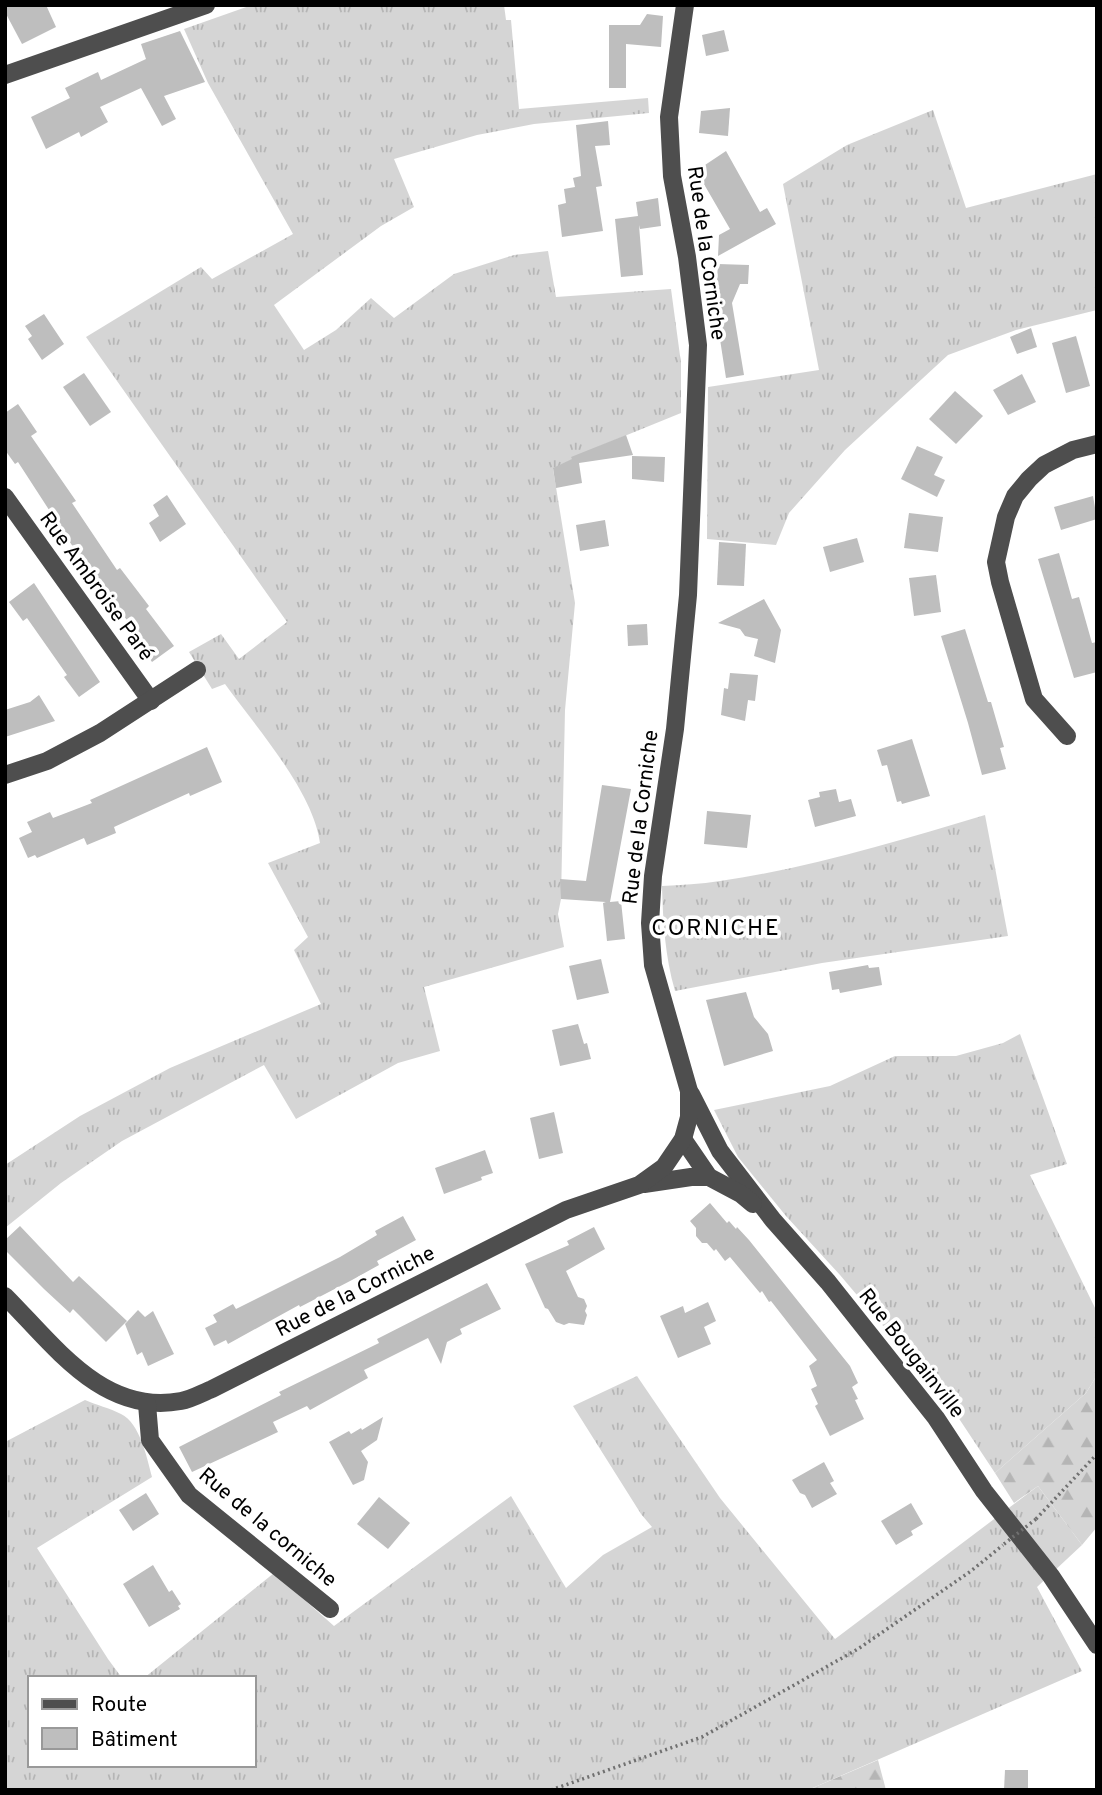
<svg xmlns="http://www.w3.org/2000/svg" width="1102" height="1795" font-family="Overpass,sans-serif">
  <style>
    .grass { fill: url(#grass-tufts) }
    .forest { fill: url(#forest-firs) }
    .building { fill: #bebebe }
    .lines { fill: none; stroke-linecap: round; stroke-linejoin: round }
    .path { stroke: #707070; stroke-width: 3.5; stroke-dasharray: 2 3.5; stroke-linecap: butt }
    .minor { stroke: #4e4e4e; stroke-width: 18 }
    .path-bridge { stroke: #707070; stroke-width: 3.5; stroke-dasharray: 2 3.5; stroke-linecap: butt }
    .labels { text-anchor: middle; stroke-width: 7; stroke-linejoin: round; paint-order: stroke }
    .street-label { font-size: 21px; fill: #000; stroke: #fff }
    .neighbourhood-label { font-size: 23px; letter-spacing: 2px; fill: #000; stroke: #fff }
  </style>
  <defs>
    <pattern id="grass-tufts" width="24" height="20" patternUnits="userSpaceOnUse" patternTransform="scale(1.75)"><rect width="24" height="20" fill="#d5d5d5"/><path d="M3 7l-1-3M5 7V3M7 7l1-3M15 17l-1-3M17 17v-4M19 17l1-3" fill="none" stroke="#b5b5b5"/></pattern>
    <pattern id="forest-firs" width="22" height="20" patternUnits="userSpaceOnUse" patternTransform="scale(1.75)"><rect width="22" height="20" fill="#d5d5d5"/><path d="M5 1l3.5 6h-7zM16 11l3.5 6h-7z" fill="#b5b5b5"/></pattern>
  </defs>
  <rect width="100%" height="100%" fill="#fff"/>
  <g class="grass">
    <path d="M 252,5 L 504,5 L 506,20 L 511,20 L 519,109 L 648,98 L 649,113 L 534,124 L 477,135 L 394,159 L 414,207 L 381,226 L 274,305 L 304,350 L 336,330 L 371,298 L 394,318 L 454,274 L 514,255 L 548,251 L 556,297 L 671,289 L 681,363 L 681,413 L 600,446 L 553,469 L 575,603 L 565,710 L 561,899 L 558,914 L 564,947 L 424,987 L 440,1051 L 398,1063 L 296,1119 L 264,1065 L 122,1141 L 61,1183 L 5,1228 L 5,1165 L 80,1116 L 170,1068 L 321,1004 L 294,950 L 308,937 L 268,863 L 320,843 C 313,791 256,727 225,684 L 212,689 L 189,652 L 221,634 L 239,659 L 287,622 L 86,337 L 201,267 L 212,279 L 293,234 L 208,83 L 184,29 Z"/>
    <polygon points="933,110 966,208 1097,174 1097,310 1016,330 948,355 845,450 789,513 776,545 707,539 708,387 819,370 783,184 847,145"/>
    <path d="M 985,815 L 1008,936 L 822,963 L 675,991 C 665,956 663,922 662,886 C 681,885 701,884 720,881 C 810,868 898,841 985,815 Z"/>
    <polygon points="1020,1034 1067,1164 1030,1175 1097,1312 1097,1375 1086,1393 995,1473 950,1405 840,1275 786,1216 738,1157 714,1110 830,1086 895,1056 956,1056 1003,1043"/>
    <path d="M 637,1376 L 720,1498 L 835,1639 L 1038,1486 L 1082,1545 L 1037,1587 L 1082,1671 L 808,1790 L 5,1790 L 5,1442 L 85,1400 C 96,1405 110,1408 121,1414 C 140,1423 147,1458 152,1477 L 37,1548 L 108,1659 L 122,1678 L 30,1678 L 30,1765 L 254,1765 L 254,1678 L 144,1678 L 274,1573 L 334,1626 L 511,1496 L 566,1588 L 603,1555 L 652,1527 L 641,1514 L 573,1406 Z"/>
  </g>
  <g class="forest">
    <polygon points="1097,1375 1097,1527 1082,1545 1038,1486 1014,1503 995,1473 1086,1393"/>
    <polygon points="878,1760 886,1790 808,1790"/>
  </g>
  <g class="building">
    <polygon points="5,5 46,5 56,27 22,44 5,12"/>
    <polygon points="647,14 663,16 661,47 626,44 626,88 609,88 609,25 640,25"/>
    <polygon points="724,30 729,51 706,56 702,35"/>
    <polygon points="180,31 205,82 164,96 176,119 162,126 141,88 100,107 108,122 81,137 79,132 46,149 31,117 70,98 65,88 98,72 101,80 146,59 141,44"/>
    <polygon points="730,108 728,136 699,133 701,111"/>
    <polygon points="608,121 610,145 595,146 602,186 596,187 603,231 562,237 558,205 566,203 564,189 575,187 573,178 581,176 576,125"/>
    <polygon points="726,151 760,212 767,208 776,224 718,256 719,235 730,229 701,179 703,178 699,169"/>
    <polygon points="658,198 661,226 640,229 639,225 643,275 621,277 615,219 638,216 636,202"/>
    <polygon points="718,264 749,265 748,284 740,284 732,303 744,375 726,378 717,320 714,320"/>
    <polygon points="44,314 64,344 42,360 28,339 32,336 25,326"/>
    <polygon points="1031,328 1037,347 1017,354 1010,337"/>
    <polygon points="1076,336 1090,386 1066,393 1052,343"/>
    <polygon points="84,373 111,412 90,426 63,387"/>
    <polygon points="1022,374 1036,402 1008,415 993,390"/>
    <polygon points="955,391 983,416 956,444 929,419"/>
    <polygon points="18,404 37,432 31,436 76,501 72,503 117,570 120,568 149,606 146,609 174,646 152,662 139,643 134,634 136,633 90,568 88,570 18,462 15,464 5,450 5,413"/>
    <polygon points="626,435 633,455 579,463 582,483 556,488 553,468 572,459 571,457"/>
    <polygon points="917,446 943,457 934,475 945,480 937,497 901,479"/>
    <polygon points="632,456 665,457 664,482 632,479"/>
    <polygon points="167,495 186,524 160,542 149,523 159,516 153,505"/>
    <polygon points="1093,496 1097,519 1061,530 1054,507"/>
    <polygon points="909,513 943,517 938,552 904,548"/>
    <polygon points="605,520 609,546 580,551 576,525"/>
    <polygon points="857,538 864,562 830,572 823,547"/>
    <polygon points="719,542 746,544 744,586 717,585"/>
    <polygon points="1059,553 1072,599 1079,597 1092,643 1097,642 1097,672 1074,678 1038,559"/>
    <polygon points="936,575 941,612 914,616 909,578"/>
    <polygon points="34,583 100,682 79,697 64,677 67,675 27,618 23,621 9,602"/>
    <polygon points="764,599 781,630 775,663 754,656 758,639 745,636 740,629 718,623"/>
    <polygon points="647,624 648,645 628,646 627,625"/>
    <polygon points="965,629 988,702 991,702 1004,747 1000,748 1006,769 982,775 968,723 941,636"/>
    <polygon points="730,673 758,675 755,701 748,700 745,721 721,715 724,688 728,689"/>
    <polygon points="39,695 55,721 5,737 5,710 30,702"/>
    <polygon points="912,739 930,796 902,804 901,801 897,802 887,765 882,766 877,750"/>
    <polygon points="207,747 222,782 190,796 189,793 114,827 116,833 87,845 84,838 37,858 35,855 28,858 19,838 32,832 27,822 50,812 53,818 92,803 90,800"/>
    <polygon points="602,785 631,789 610,902 621,901 625,939 607,941 603,903 606,902 561,899 560,879 586,881"/>
    <polygon points="836,789 839,802 851,799 856,816 815,827 808,800 820,797 819,792"/>
    <polygon points="707,811 751,815 747,848 704,844"/>
    <polygon points="601,959 609,993 577,1000 569,966"/>
    <polygon points="868,965 869,968 879,967 882,985 840,993 839,989 832,990 829,972"/>
    <polygon points="746,992 754,1017 768,1034 773,1051 724,1066 706,1000"/>
    <polygon points="578,1024 584,1044 587,1043 591,1059 560,1066 552,1030"/>
    <polygon points="554,1112 563,1153 539,1159 530,1118"/>
    <polygon points="485,1150 493,1173 481,1177 482,1180 444,1194 435,1168"/>
    <polygon points="710,1203 727,1223 729,1221 736,1229 737,1227 749,1240 850,1366 858,1383 852,1387 858,1399 855,1400 864,1419 830,1436 815,1406 818,1404 811,1389 817,1386 809,1366 817,1360 771,1301 769,1302 762,1291 760,1293 730,1257 725,1261 716,1249 714,1251 707,1243 702,1243 696,1236 696,1228 690,1221"/>
    <polygon points="403,1216 416,1240 377,1261 379,1265 352,1280 300,1307 299,1305 228,1344 226,1340 214,1346 205,1328 217,1322 213,1315 233,1304 236,1309 340,1257 377,1235 375,1231"/>
    <polygon points="20,1226 73,1282 79,1276 127,1321 106,1342 73,1309 70,1313 44,1289 5,1250 5,1240"/>
    <polygon points="594,1227 605,1249 566,1271 578,1297 584,1299 587,1306 585,1311 587,1315 584,1325 569,1323 564,1325 556,1322 548,1309 545,1308 525,1264 569,1245 567,1241"/>
    <polygon points="487,1283 501,1309 460,1329 462,1334 447,1342 441,1364 428,1338 364,1370 368,1378 310,1410 307,1406 273,1422 278,1432 192,1472 179,1447 281,1395 279,1392 379,1343 377,1339"/>
    <polygon points="708,1302 716,1321 704,1327 711,1344 678,1358 660,1316 683,1306 685,1313"/>
    <polygon points="138,1310 145,1317 153,1311 174,1354 148,1366 142,1352 137,1355 125,1324"/>
    <polygon points="383,1417 377,1440 361,1451 368,1462 364,1480 353,1485 329,1442 349,1431 351,1434 361,1428 362,1430"/>
    <polygon points="824,1462 834,1481 830,1483 837,1494 812,1508 805,1495 800,1493 792,1480"/>
    <polygon points="146,1493 159,1514 133,1531 119,1510"/>
    <polygon points="379,1497 410,1523 388,1549 357,1524"/>
    <polygon points="911,1503 923,1524 911,1531 913,1535 896,1545 881,1521"/>
    <polygon points="153,1565 169,1592 172,1590 181,1604 178,1606 180,1609 149,1627 123,1584"/>
    <polygon points="1005,1770 1028,1770 1028,1790 1004,1790"/>
  </g>
  <g class="lines">
    <g class="path">
      <polyline points="1036,1519 1097,1454"/>
      <polyline points="551,1790 702,1737 858,1649 971,1571 1003,1545"/>
    </g>
    <g class="minor">
      <polyline points="5,75 206,5"/>
      <polyline points="5,497 151,701"/>
      <polyline points="1067,736 1034,699 1000,582 996,562 1006,517 1015,496 1029,479 1044,465 1073,450 1097,444"/>
      <polyline points="5,775 47,761 100,733 197,670"/>
      <polyline points="691,1094 720,1151 773,1220 828,1282 936,1418 984,1491 1051,1576 1097,1645"/>
      <polyline points="683,1139 709,1177 741,1194 753,1204"/>
      <polyline points="644,1184 691,1177 709,1177"/>
      <path d="M 5,1296 C 54,1345 103,1416 181,1401 C 192,1399 202,1393 212,1389 L 566,1210 L 639,1185 L 664,1167 L 683,1139 L 689,1117 L 689,1091 L 653,965 L 650,923 L 653,876 L 675,729 L 688,595 L 698,345 L 687,257 L 672,176 L 669,117 L 685,5"/>
      <polyline points="147,1404 150,1440 189,1495 330,1609"/>
    </g>
    <polyline class="path-bridge" points="1004,1544 1036,1519"/>
  </g>
  <g class="labels">
    <g class="street-label">
      <text transform="translate(707 253) rotate(82)" y="7">Rue de la Corniche</text>
      <text transform="translate(97 586) rotate(54)" y="7">Rue Ambroise Paré</text>
      <text transform="translate(640 817) rotate(-83)" y="7">Rue de la Corniche</text>
      <text transform="translate(355 1291) rotate(-27)" y="7">Rue de la Corniche</text>
      <text transform="translate(912 1353) rotate(52)" y="7">Rue Bougainville</text>
      <text transform="translate(268 1527) rotate(40)" y="7">Rue de la corniche</text>
    </g>
    <g class="neighbourhood-label">
      <text x="716" y="935">CORNICHE</text>
    </g>
  </g>
  <rect width="1102" height="1795" fill="none" stroke="#000000" stroke-width="14"/>
  <rect x="28" y="1676" width="228" height="91" fill="#ffffff" stroke="#999999" stroke-width="2"/>
  <rect x="42" y="1699" width="35" height="10" fill="#4e4e4e" stroke="#999999" stroke-width="2"/>
  <text x="91" y="1711" font-size="21" fill="#000000">Route</text>
  <rect x="42" y="1728" width="35" height="21" fill="#bebebe" stroke="#999999" stroke-width="2"/>
  <text x="91" y="1746" font-size="21" fill="#000000">Bâtiment</text>
</svg>
